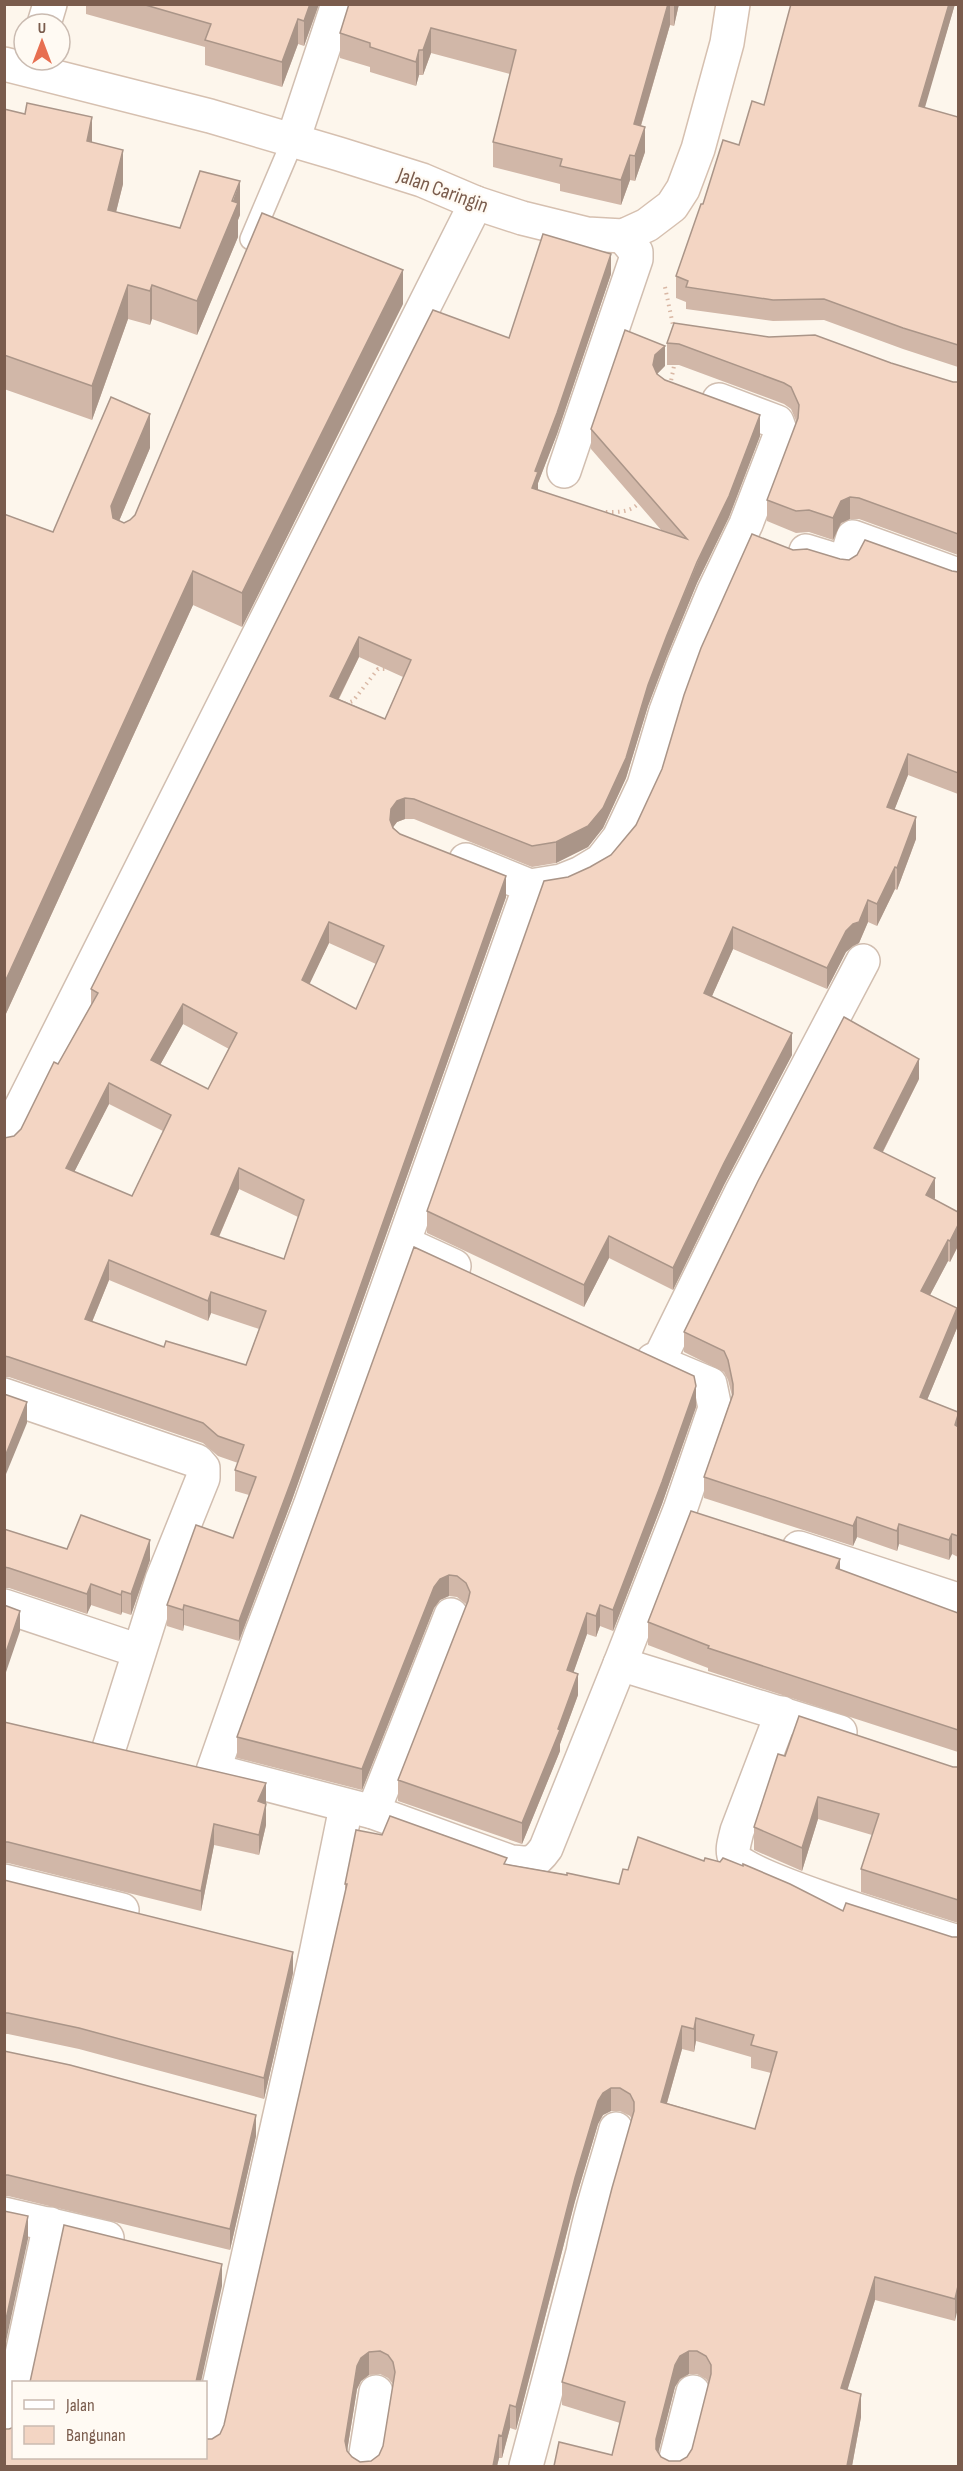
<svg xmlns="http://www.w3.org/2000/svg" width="963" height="2471" font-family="'Sofia Sans Condensed',sans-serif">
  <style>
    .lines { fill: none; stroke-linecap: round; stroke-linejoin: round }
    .service-casing { stroke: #d1beb0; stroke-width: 24 }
    .minor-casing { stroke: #d1beb0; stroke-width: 36 }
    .secondary-casing { stroke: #d6c0b0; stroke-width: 36 }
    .path { stroke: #d9b8a5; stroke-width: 4; stroke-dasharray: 1.5 4.5; stroke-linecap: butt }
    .service { stroke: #fff; stroke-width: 21 }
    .minor { stroke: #fff; stroke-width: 33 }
    .secondary { stroke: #fff; stroke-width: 33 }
    .wall { fill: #d1b7a8; fill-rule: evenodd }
    .shaded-wall { fill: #aa9588 }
    .building { fill: #f3d5c3; stroke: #aa9588; stroke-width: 1.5; fill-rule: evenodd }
    .labels { text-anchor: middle; stroke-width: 4.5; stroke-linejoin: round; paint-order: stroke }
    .street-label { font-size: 21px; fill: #7a5c4d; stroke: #fffaf3 }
  </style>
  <rect width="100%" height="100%" fill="#fdf6ec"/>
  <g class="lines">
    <defs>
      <polyline id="service" points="251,239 293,140"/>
      <g id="minor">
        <polyline points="44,24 50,4"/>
        <polyline points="293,140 338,4"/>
        <polyline points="564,471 636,259 636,252 623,236"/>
        <polyline points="806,551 845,563 853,537 958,575"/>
        <polyline points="466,860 530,886 561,881 581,873 601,861 619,838 644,785 666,711 684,663 714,591 746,524 781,433 777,422 719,400"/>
        <polyline points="4,1141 476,203"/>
        <polyline points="404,1243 454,1266"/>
        <polyline points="653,1360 710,1384 715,1408 680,1510 620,1664 840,1732"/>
        <polyline points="658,1362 741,1193 863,961"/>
        <polyline points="4,1395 197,1461 203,1468 203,1478 162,1580 109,1748"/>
        <polyline points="799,1548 958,1600"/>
        <polyline points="4,1606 139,1651"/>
        <path d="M 782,1713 L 737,1831 C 735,1840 731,1850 735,1858 C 745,1878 927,1932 958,1942"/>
        <polyline points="213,1771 260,1637 310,1506 530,886"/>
        <path d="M 223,1773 L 373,1812 L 511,1862 C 530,1864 535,1864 546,1848 L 620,1664"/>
        <polyline points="373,1812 451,1615"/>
        <polyline points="4,1881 122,1910"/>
        <polyline points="4,2214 107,2238"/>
        <polyline points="16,2382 50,2224"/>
        <polyline points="4,2434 14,2392"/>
        <polyline points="206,2444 315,1959 346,1807"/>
        <polyline points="364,2466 376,2392"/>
        <path d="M 526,2466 L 583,2252 C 590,2211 605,2170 616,2129"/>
        <polyline points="674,2466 693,2392"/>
      </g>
      <polyline id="secondary" points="4,64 210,116 339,154 422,180 476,203 522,218 587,234 623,236 647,225 672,206 683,189 698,149 727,43 733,4"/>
    </defs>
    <use href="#service" class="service-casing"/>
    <use href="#minor" class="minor-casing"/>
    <use href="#secondary" class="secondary-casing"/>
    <g class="path">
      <polyline points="665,287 674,330"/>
      <polyline points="670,386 675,361"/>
      <path d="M 600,512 C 613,512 632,514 640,501"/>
      <polyline points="345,704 353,701 378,669 388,669"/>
    </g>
    <use href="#service" class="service"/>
    <use href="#minor" class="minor"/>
    <use href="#secondary" class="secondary"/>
  </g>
  <g class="wall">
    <polygon points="86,4 319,4 304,46 298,44 282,87 205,65 205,47 86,14"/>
    <polygon points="349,4 679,4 674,26 670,25 641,126 645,152 635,181 630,180 621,205 560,191 560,184 493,167 493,142 510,74 431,53 423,75 419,75 416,86 370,72 370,67 340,58 340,33"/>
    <polygon points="791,4 955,4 924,108 958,117 958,367 903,349 824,320 773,321 686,309 686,302 676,298 676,276 703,204 739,145 764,105"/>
    <polygon points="4,109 92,142 123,184 116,212 180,228 240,215 238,220 238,237 197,335 152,319 150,325 128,319 92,420 4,389"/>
    <path d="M 611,274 L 557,434 L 538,483 L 538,490 L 662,531 L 591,449 L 591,429 L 665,366 L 657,374 L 665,380 L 760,436 L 729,517 L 697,583 L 667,656 L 648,706 L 626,778 L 603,828 L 588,847 L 556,863 L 532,867 L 414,819 L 405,819 L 397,822 L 393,827 L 400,834 L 506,897 L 292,1500 L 239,1641 L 184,1625 L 183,1631 L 167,1626 L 167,1605 L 233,1538 L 249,1495 L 235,1491 L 235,1470 L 238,1463 L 218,1456 L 203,1443 L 9,1377 L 4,1377 L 4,1138 L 14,1136 L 21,1129 L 58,1064 L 91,1005 L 91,989 L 509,338 ZM 359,657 L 403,677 L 385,719 L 339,699 ZM 329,943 L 376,964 L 356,1009 L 309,984 ZM 183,1024 L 229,1049 L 208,1089 L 160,1065 ZM 109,1104 L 163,1131 L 132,1196 L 74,1172 ZM 239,1189 L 298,1217 L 284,1259 L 219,1237 ZM 109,1280 L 208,1321 L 211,1313 L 259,1329 L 246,1365 L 164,1347 L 92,1322 Z"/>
    <polygon points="403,304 242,627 193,605 4,1018 4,514 53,532 150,448 119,521 124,523 130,520"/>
    <polygon points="674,323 891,363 953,382 958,382 958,555 859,519 850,519 841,523 833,540 809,532 796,533 767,521 767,500 797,423 791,409 784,404 679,365 667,365 667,343"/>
    <polygon points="793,550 840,559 958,572 958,794 908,775 894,810 916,839 897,890 895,889 877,926 868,922 859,943 853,946 846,952 827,989 733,949 712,996 792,1055 724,1185 673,1290 609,1258 584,1307 427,1233 427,1211 568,877 590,867 611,855 636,825"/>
    <polygon points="919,1079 883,1152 935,1198 934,1199 958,1212 958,1246 950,1262 948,1261 930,1295 957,1328 927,1400 958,1412 958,1557 952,1554 949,1560 899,1544 897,1551 857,1537 853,1546 704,1498 704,1477 732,1396 728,1380 724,1372 684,1352 684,1332"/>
    <polygon points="414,1247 696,1407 662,1504 613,1631 600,1626 596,1637 587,1634 573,1673 578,1695 560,1744 560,1751 522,1844 398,1801 398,1780 467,1605 466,1604 457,1597 449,1596 440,1600 434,1608 362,1790 237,1758 237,1737"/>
    <polygon points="4,1529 67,1549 150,1560 131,1615 122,1612 121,1615 91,1605 87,1614 9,1588 4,1588"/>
    <polygon points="840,1570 958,1613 958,1752 708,1671 708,1668 648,1645 648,1622"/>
    <polygon points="4,1722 266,1783 266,1825 259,1855 214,1845 201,1911 8,1863 4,1863"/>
    <polygon points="785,1756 958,1767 958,1923 861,1892 861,1869 872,1835 818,1819 802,1871 754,1850 754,1827"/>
    <path d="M 507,1864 L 619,1884 L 843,1911 L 952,1937 L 958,1937 L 955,2321 L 875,2300 L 847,2390 L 861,2417 L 852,2466 L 554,2466 L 612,2455 L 620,2423 L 562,2405 L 562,2382 L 632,2120 L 630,2116 L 620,2111 L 611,2111 L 603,2115 L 598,2124 L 575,2201 L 516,2430 L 510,2428 L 502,2458 L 499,2458 L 497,2466 L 4,2466 L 14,2457 L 212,2439 L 220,2434 L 224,2425 L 345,1894 L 345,1884 ZM 696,2041 L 751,2057 L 751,2068 L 771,2073 L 755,2129 L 667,2103 L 682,2049 L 694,2052 ZM 380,2374 L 388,2378 L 393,2384 L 383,2446 L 379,2455 L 371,2461 L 360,2462 L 352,2457 L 347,2451 L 357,2389 L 361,2381 L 369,2375 ZM 689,2374 L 697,2374 L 706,2379 L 709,2383 L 692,2449 L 687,2457 L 680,2461 L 669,2461 L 661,2457 L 658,2452 L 675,2387 L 680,2379 Z"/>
    <polygon points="4,1880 293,1973 264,2099 79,2049 8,2034 4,2034"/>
    <polygon points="4,2051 256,2136 230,2250 8,2196 4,2196"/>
  </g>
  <g class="shaded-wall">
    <polygon points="310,4 319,4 304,46 304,21"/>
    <polygon points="668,4 670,4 670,25 634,149 634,124"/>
    <polygon points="674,4 679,4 674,26"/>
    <polygon points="949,4 955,4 919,128 919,106"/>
    <polygon points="298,19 298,44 282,87 282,62"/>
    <polygon points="431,28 431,53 423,75 423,50"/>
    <polygon points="419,50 419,75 416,86 416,62"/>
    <polygon points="92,117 92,151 87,141"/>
    <polygon points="645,127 645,152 635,181 635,156"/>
    <polygon points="123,150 123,184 108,244 108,210"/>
    <polygon points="630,155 630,180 621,205 621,180"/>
    <polygon points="240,181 240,215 238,220 238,237 197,335 197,301"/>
    <polygon points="611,254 611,274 557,434 538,483 538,492 532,488 535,471"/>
    <polygon points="403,270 403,304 242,627 242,593"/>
    <polygon points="128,285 128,319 92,420 92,386"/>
    <polygon points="152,285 152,319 150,325 150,291"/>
    <polygon points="665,346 665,366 655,376 653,365 655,355"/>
    <polygon points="150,414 150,448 111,540 111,506"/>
    <polygon points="760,415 760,436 729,517 697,583 667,656 648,706 626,778 603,828 588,847 556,863 556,842 648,685 667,635"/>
    <polygon points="850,497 850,519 841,523 833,540 833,518 841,501"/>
    <polygon points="193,571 193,605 4,1018 4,984"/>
    <polygon points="359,637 359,657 330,716 330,696"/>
    <polygon points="908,754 908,775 887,829 887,807"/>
    <polygon points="405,798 405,819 397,822 391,830 390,820 391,809 397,801"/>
    <polygon points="916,817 916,839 897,890 897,868"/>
    <polygon points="895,867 895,889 877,926 877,904"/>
    <polygon points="506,876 506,897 292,1500 239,1641 239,1621"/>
    <polygon points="868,900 868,922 859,943 853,946 846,952 827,989 827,968 846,931"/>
    <polygon points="329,922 329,943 302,1000 302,980"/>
    <polygon points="733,927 733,949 704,1014 704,993"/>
    <polygon points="183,1004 183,1024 151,1081 151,1060"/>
    <polygon points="792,1033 792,1055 724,1185 673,1290 673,1268 724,1163"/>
    <polygon points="919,1059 919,1079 874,1169 874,1148"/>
    <polygon points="109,1083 109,1104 66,1188 66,1168"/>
    <polygon points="239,1168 239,1189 211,1255 211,1234"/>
    <polygon points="935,1178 935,1198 926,1215 926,1195"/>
    <polygon points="958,1225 958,1246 950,1262 950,1241"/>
    <polygon points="609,1236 609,1258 584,1307 584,1285"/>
    <polygon points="948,1240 948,1261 921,1312 921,1291"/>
    <polygon points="109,1260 109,1280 85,1339 85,1319"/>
    <polygon points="211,1292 211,1313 208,1321 208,1301"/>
    <polygon points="957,1308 957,1328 920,1417 920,1397"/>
    <polygon points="696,1386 696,1407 662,1504 613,1631 613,1610"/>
    <polygon points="27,1402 27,1423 4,1479 4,1459"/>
    <polygon points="958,1415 958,1436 955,1425"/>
    <polygon points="857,1517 857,1537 853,1546 853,1526"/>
    <polygon points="899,1524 899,1544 897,1551 897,1531"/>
    <polygon points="952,1534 952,1554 949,1560 949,1540"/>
    <polygon points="150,1540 150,1560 131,1615 131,1594"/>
    <polygon points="840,1559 840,1581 836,1568"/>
    <polygon points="449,1575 449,1596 440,1600 434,1608 362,1790 362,1769 434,1587 440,1579"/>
    <polygon points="91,1584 91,1605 87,1614 87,1594"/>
    <polygon points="122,1591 122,1612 121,1615 121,1595"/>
    <polygon points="184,1605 184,1625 183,1631 183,1610"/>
    <polygon points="600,1605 600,1626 596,1637 596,1616"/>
    <polygon points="20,1611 20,1631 4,1678 4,1658"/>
    <polygon points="587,1613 587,1634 567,1691 567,1670"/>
    <polygon points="578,1674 578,1695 560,1744 560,1751 522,1844 522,1823 558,1729"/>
    <polygon points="266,1783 266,1804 258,1801"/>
    <polygon points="818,1797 818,1819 802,1871 802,1848"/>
    <polygon points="266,1804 266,1825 259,1855 259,1835"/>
    <polygon points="214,1824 214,1845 201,1911 201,1891"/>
    <polygon points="293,1952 293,1973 264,2099 264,2078"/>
    <polygon points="696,2018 696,2041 694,2052 694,2029"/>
    <polygon points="682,2026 682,2049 661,2124 661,2102"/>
    <polygon points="611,2088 611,2111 603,2115 598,2124 575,2201 516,2430 516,2407 575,2178 598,2101 603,2093"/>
    <polygon points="256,2115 256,2136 230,2250 230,2229"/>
    <polygon points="28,2216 28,2239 4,2351 4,2329"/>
    <polygon points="222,2264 222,2286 201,2382 196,2382"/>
    <polygon points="875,2277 875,2300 841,2411 841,2388"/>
    <polygon points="958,2286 958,2308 955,2321 955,2299"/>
    <polygon points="689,2351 689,2374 680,2379 675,2387 656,2462 656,2439 675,2365 680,2356"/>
    <polygon points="369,2352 369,2375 361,2381 357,2389 345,2464 345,2441 357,2366 361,2358"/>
    <polygon points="861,2394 861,2417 852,2466 847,2466"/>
    <polygon points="510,2405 510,2428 502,2458 502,2436"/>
    <polygon points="499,2435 499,2458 497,2466 493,2466"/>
  </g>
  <g class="building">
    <polygon points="142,4 310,4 304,21 298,19 282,62 205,40 211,24"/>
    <polygon points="349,4 668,4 634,124 645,127 635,156 630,155 621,180 560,166 562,159 493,142 516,50 431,28 423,50 419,50 416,62 370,47 370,43 340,33"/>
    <polygon points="791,4 949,4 919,106 958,117 958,345 903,328 824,299 773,300 686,287 688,281 676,276 701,204 703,204 723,140 739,145 752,101 764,105"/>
    <polygon points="27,103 92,117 87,141 123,150 108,210 180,228 200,171 240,181 232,201 238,203 197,301 152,285 150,291 128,285 92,386 4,355 4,109 25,114"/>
    <polygon points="262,213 403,270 242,593 193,571 4,984 4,514 53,532 111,397 150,414 111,506 113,518 124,523 130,520 135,515"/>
    <path d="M 543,234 L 611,254 L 557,413 L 535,471 L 538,472 L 532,488 L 687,539 L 591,429 L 625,330 L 665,346 L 655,355 L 653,365 L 657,374 L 665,380 L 760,415 L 729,496 L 697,562 L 667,635 L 648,685 L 626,758 L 603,808 L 588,826 L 556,842 L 532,846 L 414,799 L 405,798 L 397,801 L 391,809 L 390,820 L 393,828 L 400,834 L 506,876 L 292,1479 L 239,1621 L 184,1605 L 183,1610 L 167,1605 L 196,1525 L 233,1538 L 256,1477 L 235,1470 L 244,1445 L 218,1436 L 203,1423 L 9,1357 L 4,1356 L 4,1138 L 14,1136 L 21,1129 L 54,1062 L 58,1064 L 98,993 L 91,989 L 433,310 L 509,338 ZM 359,637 L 411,660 L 385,719 L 330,696 ZM 329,922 L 384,946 L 356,1009 L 302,980 ZM 183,1004 L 237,1033 L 208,1089 L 151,1060 ZM 109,1083 L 171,1115 L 132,1196 L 66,1168 ZM 239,1168 L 304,1200 L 284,1259 L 211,1234 ZM 109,1260 L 208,1301 L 211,1292 L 266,1311 L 246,1365 L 166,1341 L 164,1347 L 85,1319 Z"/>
    <polygon points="674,323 769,337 815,335 891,363 953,382 958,382 958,534 859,498 850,497 841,501 833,518 809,510 796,511 767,500 798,418 799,405 791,387 784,383 679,344 667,343"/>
    <polygon points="752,534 793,550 807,549 840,559 849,560 857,555 865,540 952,571 958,572 958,773 908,754 887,807 916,817 897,868 895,867 877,904 868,900 859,922 853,924 846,931 827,968 733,927 704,993 792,1033 724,1163 673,1268 609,1236 584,1285 427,1211 544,881 568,877 590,867 611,855 636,825 662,769 684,695 701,648"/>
    <polygon points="844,1017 919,1059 874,1148 935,1178 926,1195 958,1212 958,1225 950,1241 948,1240 921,1291 957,1308 920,1397 958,1412 958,1415 955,1425 958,1427 958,1536 952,1534 949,1540 899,1524 897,1531 857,1517 853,1526 704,1477 733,1394 733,1384 728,1360 724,1351 684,1332 758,1181"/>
    <polygon points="414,1247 694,1376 696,1386 662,1482 613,1610 600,1605 596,1616 587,1613 567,1670 578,1674 558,1729 560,1730 522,1823 398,1780 468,1601 470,1592 466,1583 457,1576 449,1575 440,1579 434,1587 362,1769 237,1737"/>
    <polygon points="4,1394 27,1402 4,1459"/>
    <polygon points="691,1511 840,1559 836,1568 958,1613 958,1730 708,1648 709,1646 648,1622"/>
    <polygon points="81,1515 150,1540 131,1594 122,1591 121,1595 91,1584 87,1594 9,1568 4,1567 4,1529 67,1549"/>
    <polygon points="4,1605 20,1611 4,1658"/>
    <polygon points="799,1716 953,1767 958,1767 958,1900 861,1869 879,1814 818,1797 802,1848 754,1827 778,1754 785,1756"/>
    <polygon points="4,1722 266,1783 258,1801 266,1804 259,1835 214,1824 201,1891 8,1842 4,1842"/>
    <path d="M 390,1816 L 507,1858 L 504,1864 L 567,1875 L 567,1873 L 619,1884 L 623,1869 L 628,1870 L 638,1837 L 704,1861 L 705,1858 L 720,1862 L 723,1858 L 743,1866 L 743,1864 L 790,1884 L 843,1911 L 846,1903 L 952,1937 L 958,1937 L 958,2286 L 955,2299 L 875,2277 L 841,2388 L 861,2394 L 847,2466 L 554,2466 L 559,2442 L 612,2455 L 625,2402 L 562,2382 L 612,2188 L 634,2111 L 634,2102 L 630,2094 L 620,2088 L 611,2088 L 603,2093 L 598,2101 L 575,2178 L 516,2407 L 510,2405 L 502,2436 L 499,2435 L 493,2466 L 4,2466 L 4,2429 L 9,2429 L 14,2427 L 14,2457 L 206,2457 L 206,2439 L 212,2439 L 220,2434 L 224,2425 L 347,1884 L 345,1884 L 356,1830 L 382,1835 ZM 696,2018 L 754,2035 L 751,2045 L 777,2052 L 755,2129 L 661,2102 L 682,2026 L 694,2029 ZM 380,2351 L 388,2355 L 393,2362 L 395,2372 L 383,2446 L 379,2455 L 371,2461 L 360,2462 L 352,2457 L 347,2451 L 345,2441 L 357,2366 L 361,2358 L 369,2352 ZM 689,2351 L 697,2351 L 706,2356 L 711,2365 L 711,2374 L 692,2449 L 687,2457 L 680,2461 L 669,2461 L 661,2457 L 656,2449 L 656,2439 L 675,2365 L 680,2356 Z"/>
    <polygon points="4,1880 293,1952 264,2078 79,2028 8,2013 4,2013"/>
    <polygon points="4,2051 70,2065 256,2115 230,2229 8,2175 4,2175"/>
    <polygon points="4,2211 28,2216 4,2329"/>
    <polygon points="64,2225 222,2264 196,2382 30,2382"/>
  </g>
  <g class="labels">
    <g class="street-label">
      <text transform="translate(443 190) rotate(20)" y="7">Jalan Caringin</text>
    </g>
  </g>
  <rect width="963" height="2471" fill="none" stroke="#7a5c4d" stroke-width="12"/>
  <rect x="12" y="2381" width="195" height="78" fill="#fffaf3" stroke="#cabbb1" stroke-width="1.5"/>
  <rect x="24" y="2400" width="30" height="9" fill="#ffffff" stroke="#cabbb1" stroke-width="1.5"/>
  <text x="66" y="2411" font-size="18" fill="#7a5c4d">Jalan</text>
  <rect x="24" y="2426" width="30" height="18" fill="#f3d5c3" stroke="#cabbb1" stroke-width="1.5"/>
  <text x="66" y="2441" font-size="18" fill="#7a5c4d">Bangunan</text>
  <g transform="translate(42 42)"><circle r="28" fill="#fffaf3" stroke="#cabbb1" stroke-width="1.5"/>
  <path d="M0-4.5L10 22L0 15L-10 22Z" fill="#e76f51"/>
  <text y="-9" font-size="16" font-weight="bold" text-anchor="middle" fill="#7a5c4d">U</text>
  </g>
</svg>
